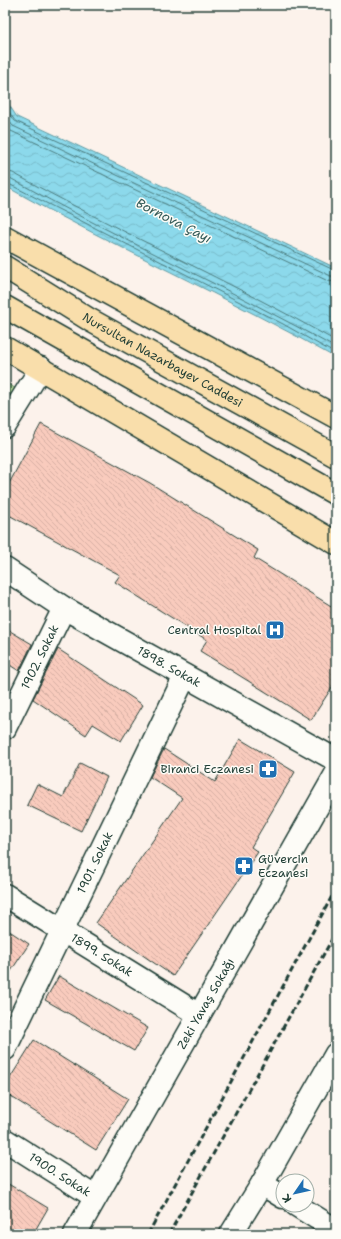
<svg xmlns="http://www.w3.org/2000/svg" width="341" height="1239" font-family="'Shantell Sans',sans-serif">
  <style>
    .green { fill: #bbe19d; stroke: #6d8f68 }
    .water { fill: url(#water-waves); stroke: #609ba2 }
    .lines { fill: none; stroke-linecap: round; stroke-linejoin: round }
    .shore { stroke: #4b7b7d; stroke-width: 1 }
    .building { fill: url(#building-back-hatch); stroke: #1f3d34 }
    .pedestrian-casing { stroke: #1f3d34; stroke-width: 25 }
    .minor-casing { stroke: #1f3d34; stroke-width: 25 }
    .secondary-casing { stroke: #1f3d34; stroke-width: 25 }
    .primary-casing { stroke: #1f3d34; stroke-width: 25 }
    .pedestrian { stroke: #fdfcf7; stroke-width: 22 }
    .minor { stroke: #fdfcf7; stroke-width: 22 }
    .secondary { stroke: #fdfcf7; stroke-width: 22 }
    .primary { stroke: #f9deab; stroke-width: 22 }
    .rail { stroke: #1f3d34; stroke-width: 3; stroke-dasharray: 6 3; stroke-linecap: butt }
    .labels { text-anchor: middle; stroke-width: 3; stroke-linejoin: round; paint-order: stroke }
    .street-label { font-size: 12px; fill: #1f3d34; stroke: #fdfcf7 }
    .poi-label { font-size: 12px; fill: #1f3d34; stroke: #fdfcf7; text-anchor: end }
    .water-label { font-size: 13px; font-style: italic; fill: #355c59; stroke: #fdfcf7 }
  </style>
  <defs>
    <pattern id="water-waves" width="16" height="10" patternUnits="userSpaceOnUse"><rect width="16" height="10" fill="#8cd9eb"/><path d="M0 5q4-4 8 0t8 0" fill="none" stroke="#78bbca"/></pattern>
    <pattern id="building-back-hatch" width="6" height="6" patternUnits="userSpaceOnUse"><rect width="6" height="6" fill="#f9cbbd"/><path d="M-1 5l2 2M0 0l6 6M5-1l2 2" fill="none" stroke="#d5afa3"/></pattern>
  </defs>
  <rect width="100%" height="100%" fill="#fcf2eb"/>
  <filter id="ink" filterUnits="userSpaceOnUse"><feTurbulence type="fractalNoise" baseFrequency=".025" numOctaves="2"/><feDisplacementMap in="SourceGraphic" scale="8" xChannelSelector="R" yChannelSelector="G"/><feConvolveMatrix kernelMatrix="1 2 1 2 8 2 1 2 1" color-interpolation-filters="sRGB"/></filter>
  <g filter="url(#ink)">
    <polygon class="green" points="5,382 18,390 5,412"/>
    <path class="water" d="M 5,99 L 17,117 L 336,268 L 336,358 C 228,297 114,247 5,186 Z"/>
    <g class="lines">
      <g class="shore">
        <polyline points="5,106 15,121 336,271"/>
        <polyline points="5,116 13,126 331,276 336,276"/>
        <polyline points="5,127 11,131 328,281 336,282"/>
        <path d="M 5,171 L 13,173 C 119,232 230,281 336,341"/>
        <path d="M 5,177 L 10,178 C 117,238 229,288 336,348"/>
        <polyline points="5,182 283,324 336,354"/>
      </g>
    </g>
    <g class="building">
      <polygon points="41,424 150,483 258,550 254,558 336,609 336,681 311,720 200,651 207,640 115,582 120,575 5,513 5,491"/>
      <polygon points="5,628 32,644 19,671 5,662"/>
      <polygon points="58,649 143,705 121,741 93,724 86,735 33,699"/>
      <polygon points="240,739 295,772 251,847 258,852 173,976 96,923 182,798 150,777 164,749 215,782"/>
      <polygon points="80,763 107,777 81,831 27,805 37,784 63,797"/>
      <polygon points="5,928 29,944 5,980"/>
      <polygon points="59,976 148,1028 134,1051 45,1000"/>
      <polygon points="34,1040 128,1099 96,1150 5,1093 5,1086"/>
      <polygon points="5,1182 48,1208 33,1234 14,1234 5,1228"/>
    </g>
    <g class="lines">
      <defs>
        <polyline id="pedestrian" points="5,426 41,368"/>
        <g id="minor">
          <path id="s1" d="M 5,569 L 64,608 L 336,760"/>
          <path id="s2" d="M 5,728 L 64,608"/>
          <path id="s3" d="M 5,895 L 199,1015"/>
          <path id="s4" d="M 5,1049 L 185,676"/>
          <path id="s5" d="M 5,1140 L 95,1197"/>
          <polyline points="262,1184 283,1197"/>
          <polyline points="296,1205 336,1230"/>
          <path id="s6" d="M 75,1234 L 336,774"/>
        </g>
        <polyline id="secondary" points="231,1234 262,1184 336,1054"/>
        <g id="primary">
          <polyline points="5,237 336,417"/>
          <path id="s7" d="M 5,267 L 90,320 L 336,456"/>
          <polyline points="5,307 336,494"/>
          <polyline points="5,348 336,543"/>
        </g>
      </defs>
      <use href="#pedestrian" class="pedestrian-casing"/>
      <use href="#minor" class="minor-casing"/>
      <use href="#secondary" class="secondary-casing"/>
      <use href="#primary" class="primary-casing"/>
      <use href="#pedestrian" class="pedestrian"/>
      <use href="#minor" class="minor"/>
      <use href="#secondary" class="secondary"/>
      <use href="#primary" class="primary"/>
      <g class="rail">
        <polyline points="148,1234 336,889"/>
        <polyline points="169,1234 336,932"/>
      </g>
    </g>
  </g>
  <defs>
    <symbol id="hospital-square" viewBox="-11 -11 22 22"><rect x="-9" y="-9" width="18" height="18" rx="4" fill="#1f6fb2" stroke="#fdfcf7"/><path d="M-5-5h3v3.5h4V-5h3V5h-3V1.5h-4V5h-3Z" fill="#fff"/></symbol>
    <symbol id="pharmacy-square" viewBox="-11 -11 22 22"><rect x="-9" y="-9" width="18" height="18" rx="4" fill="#1f6fb2" stroke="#fdfcf7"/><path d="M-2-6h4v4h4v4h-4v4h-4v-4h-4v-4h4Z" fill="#fff"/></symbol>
  </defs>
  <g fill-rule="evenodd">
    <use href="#hospital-square" x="264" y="619" width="22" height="22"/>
    <use href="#pharmacy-square" x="257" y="758" width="22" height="22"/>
    <use href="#pharmacy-square" x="233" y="855" width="22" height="22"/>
  </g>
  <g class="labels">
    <g class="street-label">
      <text dy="4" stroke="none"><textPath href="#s7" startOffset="183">Nursultan Nazarbayev Caddesi</textPath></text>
      <text dy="4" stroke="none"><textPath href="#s2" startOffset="79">1902. Sokak</textPath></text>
      <text dy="4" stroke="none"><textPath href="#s1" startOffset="191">1898. Sokak</textPath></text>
      <text dy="4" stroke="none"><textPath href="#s4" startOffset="207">1901. Sokak</textPath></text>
      <text dy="4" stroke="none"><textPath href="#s3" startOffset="114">1899. Sokak</textPath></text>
      <text dy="4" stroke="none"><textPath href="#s6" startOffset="265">Zeki Yavaş Sokağı</textPath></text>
      <text dy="4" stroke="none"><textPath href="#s5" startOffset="65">1900. Sokak</textPath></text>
    </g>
    <g class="poi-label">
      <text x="261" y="634">Central Hospital</text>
      <text x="254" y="773">Biranci Eczanesi</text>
      <text x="258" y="863" text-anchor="start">Güvercin<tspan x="258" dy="14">Eczanesi</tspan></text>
    </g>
    <g class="water-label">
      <text transform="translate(174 220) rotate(27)" y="5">Bornova Çayı</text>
    </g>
  </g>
  <rect width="341" height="1239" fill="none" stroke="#fdfcf7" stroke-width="20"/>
  <rect x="10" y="10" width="321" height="1219" fill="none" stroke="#1f3d34" stroke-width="1.5" filter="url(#ink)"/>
  <g transform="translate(295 1193) rotate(236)"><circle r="19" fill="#fdfcf7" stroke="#a4b0a9"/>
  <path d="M0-3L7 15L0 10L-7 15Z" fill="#1f6fb2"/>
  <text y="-6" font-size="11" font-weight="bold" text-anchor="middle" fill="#1f3d34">K</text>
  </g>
</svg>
